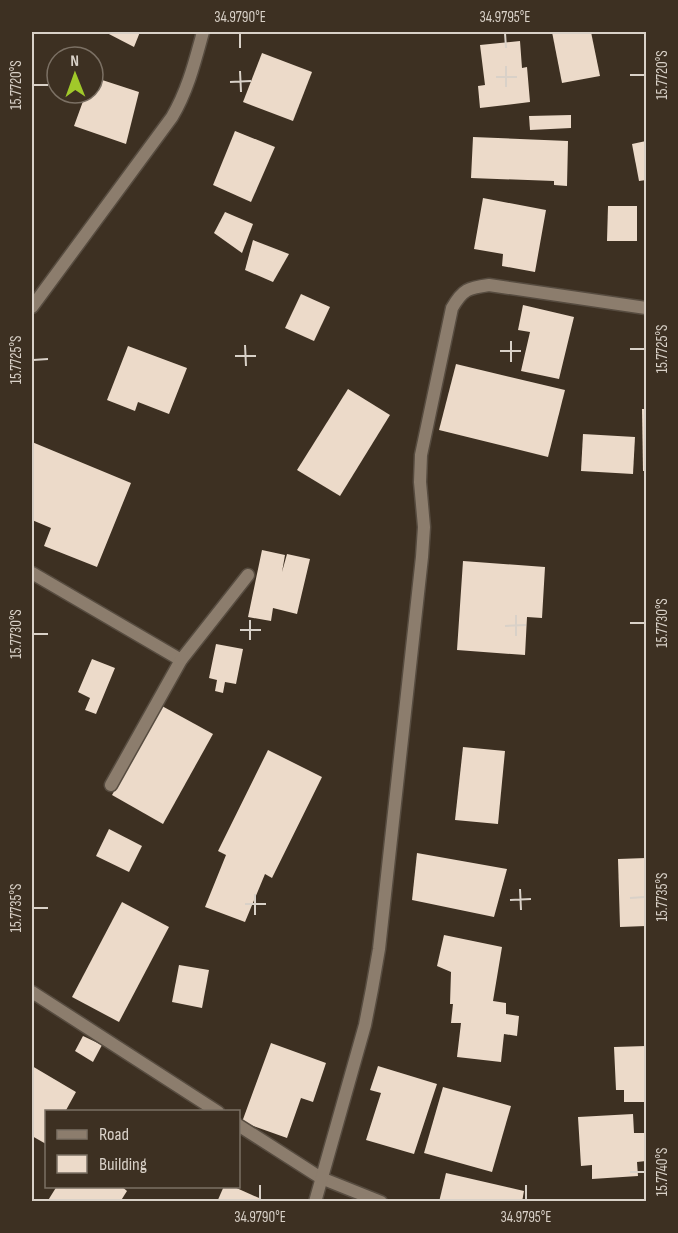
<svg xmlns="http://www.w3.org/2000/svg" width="678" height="1233" font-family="'Sofia Sans Condensed',sans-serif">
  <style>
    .building { fill: #ecdac9 }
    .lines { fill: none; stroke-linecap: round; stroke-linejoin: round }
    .street-casing { stroke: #574c40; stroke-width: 15 }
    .street { stroke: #8c7d6d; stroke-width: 12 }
    .ticks { fill: none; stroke: #d9d1c8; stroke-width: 2 }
    .neatline { fill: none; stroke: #d9d1c8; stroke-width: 2 }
    .ticks-label { font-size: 15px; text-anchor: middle; fill: #d9d1c8 }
  </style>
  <rect width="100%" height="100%" fill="#3d3022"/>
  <g class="building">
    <polygon points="105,32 140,32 134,47"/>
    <polygon points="552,32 591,32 600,76 562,83"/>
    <polygon points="520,41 522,68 527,67 530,102 480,108 478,86 485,85 480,45"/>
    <polygon points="262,53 312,72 293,121 243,102"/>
    <polygon points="93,77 139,92 126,144 74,126 86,93 93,93"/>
    <polygon points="571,115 571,128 530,130 529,116"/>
    <polygon points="235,131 275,147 251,202 213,185"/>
    <polygon points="473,137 568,141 567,186 554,185 554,181 471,178"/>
    <polygon points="646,141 646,180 639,181 632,144"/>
    <polygon points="483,198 546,210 535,272 502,266 503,254 474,249"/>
    <polygon points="608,206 637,206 637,241 607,241"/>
    <polygon points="225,212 253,224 242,253 214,233"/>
    <polygon points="253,240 289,254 273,282 245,270"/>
    <polygon points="301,294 330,307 314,341 285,328"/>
    <polygon points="523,305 574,317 559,379 521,371 530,332 518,330"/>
    <polygon points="128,346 187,368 169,414 138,402 135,411 107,400"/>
    <polygon points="456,364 565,390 548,457 439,430"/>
    <polygon points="348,389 390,415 340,496 297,470"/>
    <polygon points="642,409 646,409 646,471 643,471"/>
    <polygon points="583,434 635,437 633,474 581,471"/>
    <polygon points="32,442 131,483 97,567 44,546 51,528 32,520"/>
    <polygon points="262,550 285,555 282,572 287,554 310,559 297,614 273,608 271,621 248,617"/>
    <polygon points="463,561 545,567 542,618 527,617 525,655 457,650"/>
    <polygon points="216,644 243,649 236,684 225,682 223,693 215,691 217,680 209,678"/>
    <polygon points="92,659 115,668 96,714 85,710 90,698 78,692"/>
    <polygon points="162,706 213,734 163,824 112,795"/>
    <polygon points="463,747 505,751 498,824 455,820"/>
    <polygon points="268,750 322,777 272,878 265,874 245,922 205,907 226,855 218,851"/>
    <polygon points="109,829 142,846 129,872 96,856"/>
    <polygon points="417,853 507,869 494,917 412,900"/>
    <polygon points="646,858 646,926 620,927 618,859"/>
    <polygon points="122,902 169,927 119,1022 72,997"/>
    <polygon points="444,935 502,947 493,1001 506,1003 506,1014 519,1016 517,1036 504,1034 501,1062 457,1057 461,1023 451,1023 453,1004 450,1004 451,972 437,966"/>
    <polygon points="179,965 209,970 202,1008 172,1002"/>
    <polygon points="83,1036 102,1045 93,1062 75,1051"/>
    <polygon points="271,1043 326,1063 313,1102 301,1098 287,1138 242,1122"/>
    <polygon points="646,1046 646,1102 624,1102 624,1090 616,1090 614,1047"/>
    <polygon points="32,1066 76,1092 65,1112 46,1112 46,1144 32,1136"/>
    <polygon points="378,1066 437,1084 414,1154 366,1140 381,1093 370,1090"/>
    <polygon points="443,1087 511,1106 492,1172 424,1153"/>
    <polygon points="633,1114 634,1133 646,1133 646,1161 637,1162 638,1176 592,1179 592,1165 581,1166 578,1117"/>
    <polygon points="446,1173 524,1191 522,1202 439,1202"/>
    <polygon points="57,1186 121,1186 127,1191 120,1202 47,1202"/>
    <polygon points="224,1186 232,1186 268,1202 217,1202"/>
  </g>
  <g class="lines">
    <defs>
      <g id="street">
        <path d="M 32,307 L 172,117 C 188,90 195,61 203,32"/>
        <polyline points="32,573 181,660"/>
        <polyline points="111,785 181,660 248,575"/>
        <polyline points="32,992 218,1112"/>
        <polyline points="238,1125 321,1178 381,1202"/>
        <path d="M 315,1202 L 365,1025 L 372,989 L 379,949 L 422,557 L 424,527 L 420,482 L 421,455 L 452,308 C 463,289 468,288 489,285 L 646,308"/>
      </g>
    </defs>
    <use href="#street" class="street-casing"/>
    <use href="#street" class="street"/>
  </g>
  <path class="ticks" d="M 240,33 L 240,48M 505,33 L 506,48M 506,66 L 506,87M 240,71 L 241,92M 630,75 L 645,75M 496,77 L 517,77M 230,82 L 251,81M 33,85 L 48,85M 511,341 L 511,362M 245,345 L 246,366M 630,349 L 645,349M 500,351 L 521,351M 235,356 L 256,356M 33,360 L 48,359M 516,615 L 516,636M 250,620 L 250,640M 630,623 L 645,623M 505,626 L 526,625M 240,630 L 261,630M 33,634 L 48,634M 520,889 L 521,910M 255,894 L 255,915M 630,898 L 645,897M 510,900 L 531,899M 245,904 L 266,904M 33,908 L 48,908M 630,1172 L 645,1172M 260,1185 L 260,1200M 526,1185 L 526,1200"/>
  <rect width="678" height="1233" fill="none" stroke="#3d3022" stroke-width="66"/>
  <rect x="45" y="1110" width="195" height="78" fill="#3d3022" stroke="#7b7064" stroke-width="1.5"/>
  <rect x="57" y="1130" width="30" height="9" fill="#8c7d6d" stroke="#7b7064" stroke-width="1.5"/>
  <text x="99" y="1140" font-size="18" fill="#d9d1c8">Road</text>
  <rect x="57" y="1155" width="30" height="18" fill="#ecdac9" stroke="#7b7064" stroke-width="1.5"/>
  <text x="99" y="1170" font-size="18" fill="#d9d1c8">Building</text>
  <g transform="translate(75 75) rotate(359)"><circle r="28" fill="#3d3022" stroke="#7b7064" stroke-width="1.5"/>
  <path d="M0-4.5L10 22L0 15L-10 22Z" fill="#a1c92a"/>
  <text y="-9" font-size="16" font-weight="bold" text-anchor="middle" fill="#d9d1c8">N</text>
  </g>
  <rect x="33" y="33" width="612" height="1167" class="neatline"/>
  <g class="ticks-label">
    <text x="240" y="22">34.9790°E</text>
    <text x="505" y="22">34.9795°E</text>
    <text transform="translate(662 75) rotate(-90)" y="5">15.7720°S</text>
    <text transform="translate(16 85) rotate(-90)" y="5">15.7720°S</text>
    <text transform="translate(662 349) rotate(-90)" y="5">15.7725°S</text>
    <text transform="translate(16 360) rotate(-90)" y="5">15.7725°S</text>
    <text transform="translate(662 623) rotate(-90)" y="5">15.7730°S</text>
    <text transform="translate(16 634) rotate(-90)" y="5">15.7730°S</text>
    <text transform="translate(662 897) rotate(-90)" y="5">15.7735°S</text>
    <text transform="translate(16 908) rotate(-90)" y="5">15.7735°S</text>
    <text transform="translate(662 1172) rotate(-90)" y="5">15.7740°S</text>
    <text x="260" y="1222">34.9790°E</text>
    <text x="526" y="1222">34.9795°E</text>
  </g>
</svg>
